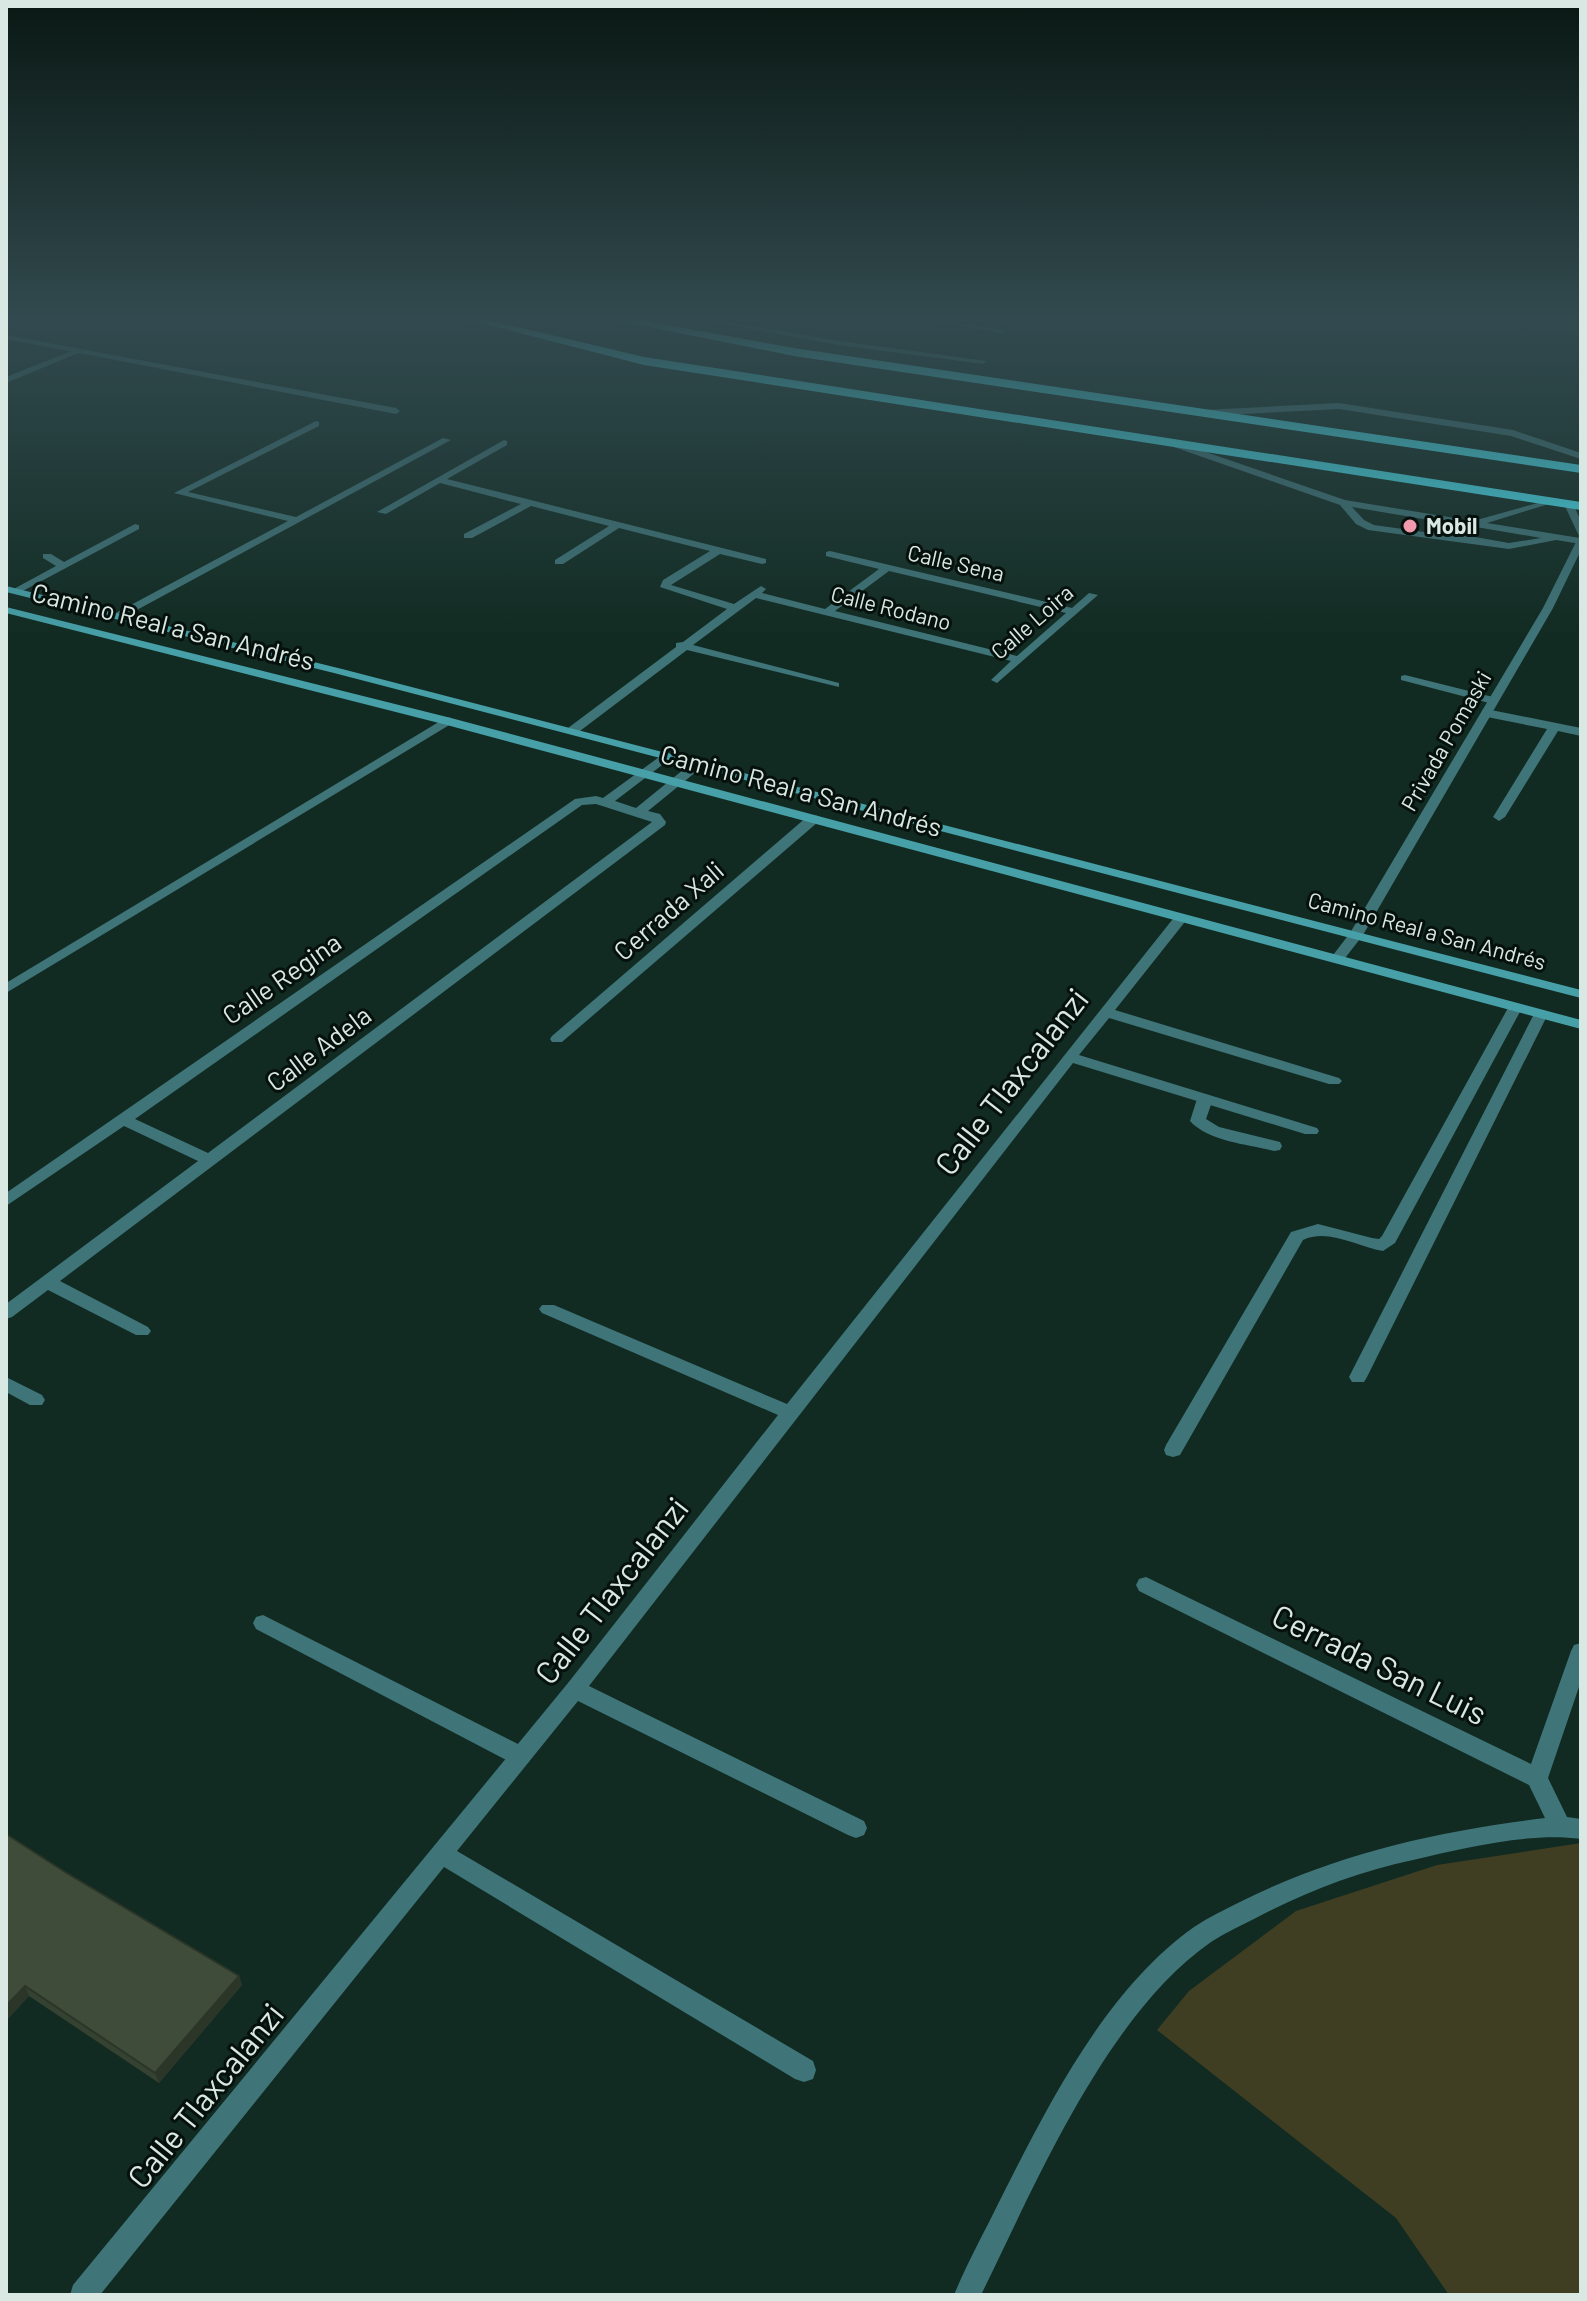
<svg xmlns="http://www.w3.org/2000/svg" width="1587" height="2301" font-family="Barlow,sans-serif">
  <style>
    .green { fill: #403e22 }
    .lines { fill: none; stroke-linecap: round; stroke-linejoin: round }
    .lane { fill: #3f7478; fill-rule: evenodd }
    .street { fill: #3f7478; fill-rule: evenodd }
    .secondary { fill: #47a0a8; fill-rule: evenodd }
    .highway { fill: #49e2ef; fill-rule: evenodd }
    .wall { fill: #354131 }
    .shaded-wall { fill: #2b3528 }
    .building { fill: #3e4c39; stroke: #2b3528; stroke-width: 2 }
    .poi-dot { fill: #f29aad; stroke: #06110d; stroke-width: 3 }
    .labels { text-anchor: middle; stroke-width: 6; stroke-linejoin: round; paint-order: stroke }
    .far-poi-label { font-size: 22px; font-weight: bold; fill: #d9e8e2; stroke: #06110d; text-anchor: start }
    .far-street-label { font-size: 22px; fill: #d9e8e2; stroke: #06110d }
    .street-label { font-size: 26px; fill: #d9e8e2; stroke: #06110d }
    .near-street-label { font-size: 32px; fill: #d9e8e2; stroke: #06110d }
  </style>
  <rect width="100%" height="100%" fill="#112b22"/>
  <polygon class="green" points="1581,1843 1581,2295 1449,2295 1396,2218 1157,2030 1189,1991 1296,1911 1437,1865"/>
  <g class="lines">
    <g class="lane">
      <polygon points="691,318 706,318 839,341 987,361 983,364 839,345"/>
      <polygon points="915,318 932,318 1006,331 1002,333"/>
      <polygon points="988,318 1020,318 1005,323"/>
      <polygon points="74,350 81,352 6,383 6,377"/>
      <polygon points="1339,403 1513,430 1581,453 1581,459 1511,436 1339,409 1205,416 1201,413 1205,410"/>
      <path d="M 1171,440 L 1345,500 L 1473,521 L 1552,499 L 1552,503 L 1487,523 L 1580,538 L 1581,544 L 1556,540 L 1509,549 L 1368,530 L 1356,524 L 1340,505 L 1168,445 L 1168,441 ZM 1352,507 L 1465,526 L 1452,534 L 1446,535 L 1374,525 L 1364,520 ZM 1476,527 L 1541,538 L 1509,543 L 1464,535 Z"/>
      <polygon points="135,524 139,525 139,529 19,593 10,591 56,566 43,558 43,554 51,554 64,562"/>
      <polygon points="1405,675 1497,698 1499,700 1493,704 1401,680 1401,676"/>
      <polygon points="1486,709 1581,728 1581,736 1558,731 1505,817 1499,821 1493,817 1547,729 1482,716 1482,710"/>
      <path d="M 1205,1094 L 1213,1099 L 1206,1119 L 1219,1127 L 1280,1142 L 1282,1146 L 1280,1150 L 1274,1151 C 1248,1144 1209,1142 1190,1121 L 1197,1099 Z"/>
      <polygon points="263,1615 528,1749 531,1756 528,1763 520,1765 512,1763 256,1629 253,1623 256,1617"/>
    </g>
    <g class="street">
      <polygon points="6,335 396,408 400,411 396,414 6,339"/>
      <polygon points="316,421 319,422 319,426 188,492 296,517 443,438 451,440 122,618 114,618 114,614 288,521 174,493"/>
      <path d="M 504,440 L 507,441 L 507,445 L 447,479 L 766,559 L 766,563 L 762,564 L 720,554 L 671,585 L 734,604 L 761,586 L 766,589 L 762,593 L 825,609 L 879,569 L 826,556 L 826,552 L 830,551 L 1072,608 L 1089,593 L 1098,595 L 997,683 L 991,680 L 1011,661 L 756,598 L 693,645 L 839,683 L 839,687 L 687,650 L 576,734 L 568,734 L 568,728 L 676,647 L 676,643 L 683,642 L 727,609 L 660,587 L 663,580 L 710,551 L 619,528 L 563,564 L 555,564 L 555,560 L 609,526 L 531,506 L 472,538 L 464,538 L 464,534 L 521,504 L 440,483 L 386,514 L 377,512 ZM 889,571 L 1066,613 L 1017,656 L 835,611 Z"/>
      <polygon points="1566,502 1572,502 1581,521 1581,550 1553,608 1363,935 1342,962 1332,962 1330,959 1350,933 1543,608 1579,536 1564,504"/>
      <polygon points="447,717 451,718 451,724 6,993 6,983"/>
      <path d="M 666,752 L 670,753 L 670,759 L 615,801 L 636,808 L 694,761 L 702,761 L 702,767 L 648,811 L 660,814 L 666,822 L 665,825 L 60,1281 L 148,1327 L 151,1331 L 148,1335 L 136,1335 L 48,1290 L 12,1317 L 6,1319 L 6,1304 L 198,1161 L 124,1126 L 6,1206 L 6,1193 L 575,799 L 596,796 L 603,798 ZM 596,804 L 652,822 L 208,1153 L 135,1119 L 582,805 Z"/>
      <polygon points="813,815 818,816 818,822 562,1042 552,1042 550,1039 552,1036 808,816"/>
      <polygon points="1181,914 1188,918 1115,1010 1339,1078 1342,1081 1339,1084 1329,1084 1109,1018 1079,1055 1317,1128 1319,1131 1317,1134 1305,1134 1073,1063 589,1686 864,1821 867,1828 864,1835 856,1838 848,1835 578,1701 457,1851 813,2061 816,2070 813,2079 804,2082 795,2079 444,1867 100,2295 70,2295 73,2285 568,1683 778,1415 542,1313 539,1309 542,1305 554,1305 787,1404 1176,915"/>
      <path d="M 1515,1004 L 1522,1008 L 1395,1243 L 1383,1251 C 1357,1247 1329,1228 1303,1240 L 1180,1455 L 1173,1457 L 1166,1455 L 1164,1450 L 1166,1445 L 1291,1232 L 1318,1224 L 1372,1238 L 1379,1239 L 1382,1236 L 1508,1008 Z"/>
      <polygon points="1541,1010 1548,1014 1367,1377 1364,1382 1352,1382 1349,1377 1534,1014"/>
      <polygon points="6,1377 42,1395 45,1400 42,1405 30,1405 6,1392"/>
      <path d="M 1146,1577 L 1531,1764 L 1571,1651 L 1574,1645 L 1581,1643 L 1581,1681 L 1548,1778 L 1567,1817 L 1581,1819 L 1581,1839 C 1530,1832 1464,1848 1413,1860 C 1357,1872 1305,1892 1254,1919 C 1240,1926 1225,1933 1211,1942 C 1107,2014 1036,2183 981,2295 L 954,2295 C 967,2263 984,2233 999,2202 C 1047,2107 1105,1990 1194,1927 C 1209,1917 1226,1909 1242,1901 C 1338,1853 1439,1831 1545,1818 L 1529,1785 L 1139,1591 L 1136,1585 L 1139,1579 Z"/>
    </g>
    <g class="secondary">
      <polygon points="6,586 342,669 1581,990 1581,998 334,673 6,592"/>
      <polygon points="6,607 451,718 1581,1020 1581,1029 443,724 6,613"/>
    </g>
    <g class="highway">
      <polygon points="461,318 480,318 644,357 1581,502 1581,510 644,365"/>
      <polygon points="605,318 628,318 794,348 1581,465 1581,473 794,356"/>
    </g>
  </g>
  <polygon class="wall" points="6,1834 65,1872 239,1976 242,1985 159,2083 29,1996 6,2021"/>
  <g class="shaded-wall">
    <polygon points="239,1976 242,1985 159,2083 155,2073"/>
    <polygon points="25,1986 29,1996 6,2021 6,2006"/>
  </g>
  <polygon class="building" points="6,1834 65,1872 239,1976 155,2073 25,1986 6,2006"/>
  <linearGradient id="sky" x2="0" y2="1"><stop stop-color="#091813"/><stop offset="0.5" stop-color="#324a4f"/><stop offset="1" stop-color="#324a4f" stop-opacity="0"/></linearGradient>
  <rect width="1587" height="640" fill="url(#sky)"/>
  <circle class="poi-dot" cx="1410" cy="526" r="8"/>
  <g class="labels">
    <g class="far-poi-label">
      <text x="1426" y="534">Mobil</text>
    </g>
    <g class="far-street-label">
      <text transform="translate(956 563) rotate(13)" y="8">Calle Sena</text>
      <text transform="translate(891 608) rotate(14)" y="8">Calle Rodano</text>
      <text transform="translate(1032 622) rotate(-41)" y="8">Calle Loira</text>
      <text transform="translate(1446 741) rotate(-60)" y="8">Privada Pomaski</text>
      <text transform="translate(1427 931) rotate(15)" y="8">Camino Real a San Andrés</text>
    </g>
    <g class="street-label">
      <text transform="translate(173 627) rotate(14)" y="9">Camino Real a San Andrés</text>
      <text transform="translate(801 791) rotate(15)" y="9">Camino Real a San Andrés</text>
      <text transform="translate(669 911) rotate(-41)" y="9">Cerrada Xali</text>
      <text transform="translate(282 979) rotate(-35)" y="9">Calle Regina</text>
      <text transform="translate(319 1049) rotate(-37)" y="9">Calle Adela</text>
    </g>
    <g class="near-street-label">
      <text transform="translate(1012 1082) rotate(-52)" y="11">Calle Tlaxcalanzi</text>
      <text transform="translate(612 1591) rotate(-52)" y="11">Calle Tlaxcalanzi</text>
      <text transform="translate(1379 1665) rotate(26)" y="11">Cerrada San Luis</text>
      <text transform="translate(206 2096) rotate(-51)" y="11">Calle Tlaxcalanzi</text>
    </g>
  </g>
  <rect width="1587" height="2301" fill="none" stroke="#d9e8e2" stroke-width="16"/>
</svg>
